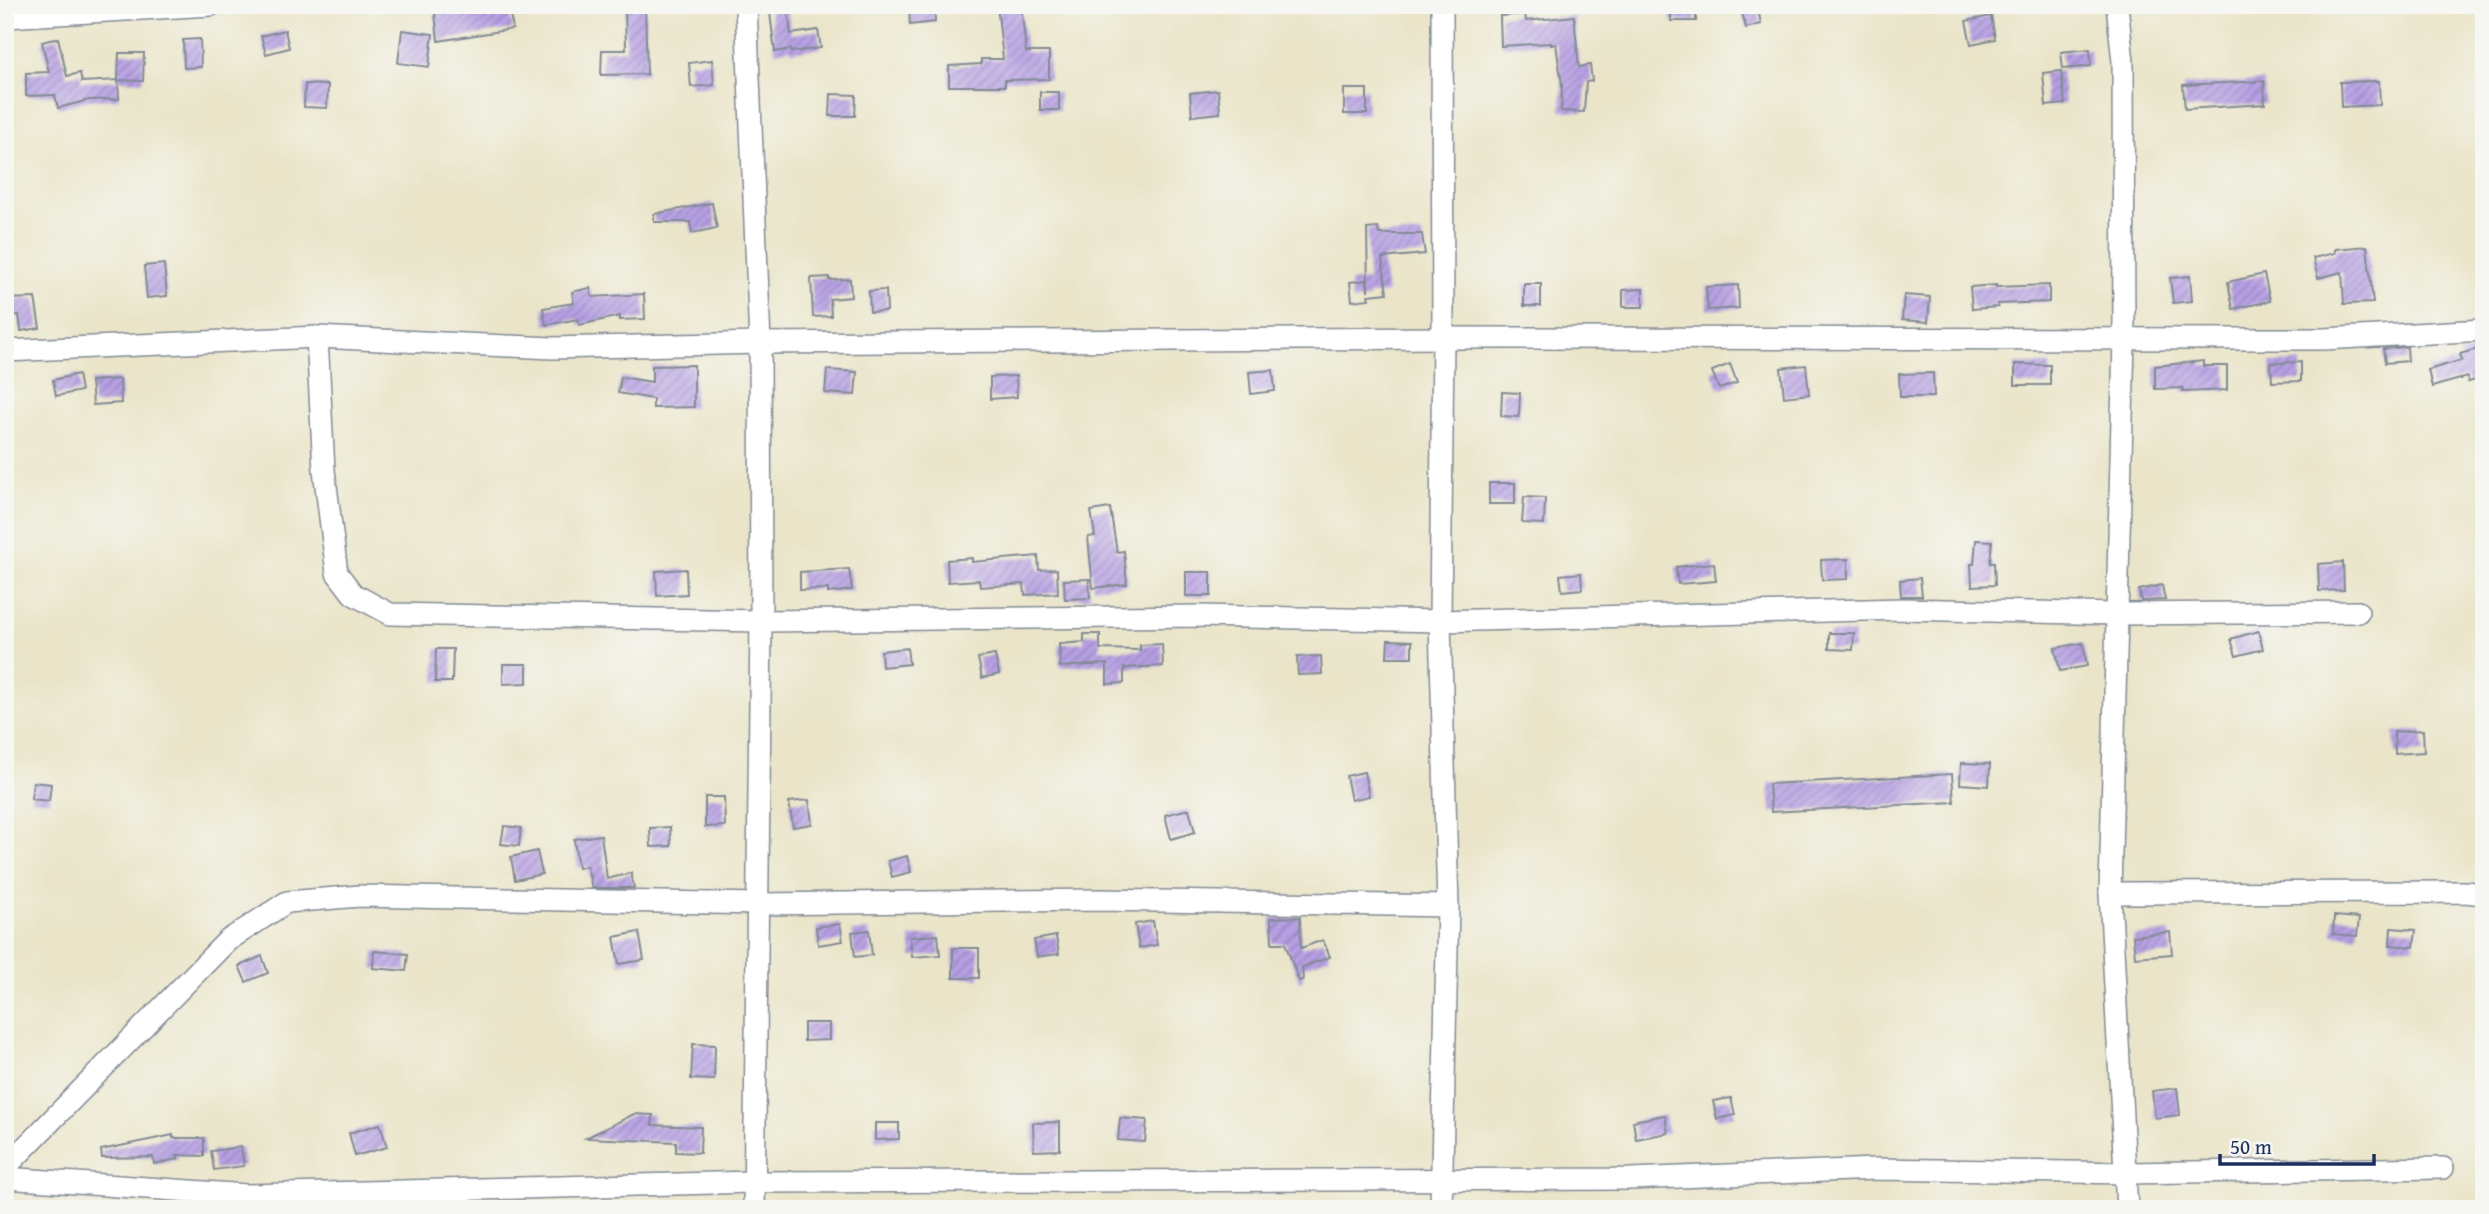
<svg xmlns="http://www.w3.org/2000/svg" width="2489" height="1214" font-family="'Gentium Book Plus',serif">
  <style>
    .building { fill: url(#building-hatch) }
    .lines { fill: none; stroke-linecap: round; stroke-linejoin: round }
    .minor-casing { stroke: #828a94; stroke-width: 24 }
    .minor { stroke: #fff; stroke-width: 21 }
  </style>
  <defs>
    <pattern id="building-hatch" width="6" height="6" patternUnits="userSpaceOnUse" patternTransform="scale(1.75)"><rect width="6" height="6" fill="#b7a0e4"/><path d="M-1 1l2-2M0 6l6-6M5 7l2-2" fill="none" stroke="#9483bc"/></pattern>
  </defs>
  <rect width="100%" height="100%" fill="#f6f6f2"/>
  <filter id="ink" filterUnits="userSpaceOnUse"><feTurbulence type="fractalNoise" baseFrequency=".0143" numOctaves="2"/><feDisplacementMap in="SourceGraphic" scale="14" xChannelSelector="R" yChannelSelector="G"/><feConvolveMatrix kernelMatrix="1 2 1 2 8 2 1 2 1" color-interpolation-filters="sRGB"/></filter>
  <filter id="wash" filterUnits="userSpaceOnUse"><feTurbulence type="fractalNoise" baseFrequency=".00686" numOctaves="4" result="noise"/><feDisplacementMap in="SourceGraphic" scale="28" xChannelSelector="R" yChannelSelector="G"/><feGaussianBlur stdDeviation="1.57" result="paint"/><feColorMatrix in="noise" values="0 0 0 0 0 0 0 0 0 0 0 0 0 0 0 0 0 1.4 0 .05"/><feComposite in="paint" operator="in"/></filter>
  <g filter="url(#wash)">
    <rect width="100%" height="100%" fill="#eae5c9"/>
    <g id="blocks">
      <g class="building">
        <polygon points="486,5 508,5 513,29 438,41 435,13"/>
        <polygon points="625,5 645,5 647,74 601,75 602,50 626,50"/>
        <polygon points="769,5 787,5 791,34 818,30 821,48 791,52 791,49 775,52"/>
        <polygon points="921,5 934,5 935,22 910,25 909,6"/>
        <polygon points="997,5 1021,5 1026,52 1049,52 1049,79 1005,80 1005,86 949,86 949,66 981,64 981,59 1003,59"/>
        <rect x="1671" y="5" width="25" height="16"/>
        <polygon points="1758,9 1761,24 1746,28 1742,13"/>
        <polygon points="1525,14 1526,21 1574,16 1579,67 1590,65 1592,81 1586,82 1584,112 1561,111 1562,85 1556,44 1551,45 1551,43 1501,46 1500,16"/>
        <polygon points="1991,16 1995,39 1971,44 1966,21"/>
        <polygon points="285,30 289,48 266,54 261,36"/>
        <polygon points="402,30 433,34 429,67 398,63"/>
        <polygon points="58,38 67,76 80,73 82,82 118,80 119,99 89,100 58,108 55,95 26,96 26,73 49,72 42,42"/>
        <polygon points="200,39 201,67 184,68 183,40"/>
        <polygon points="2090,49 2091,66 2063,69 2061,52"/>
        <polygon points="119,53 144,53 143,81 118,80"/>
        <polygon points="712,60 714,85 691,87 689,63"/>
        <polygon points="2061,71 2065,104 2046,106 2043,73"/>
        <polygon points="2264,81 2265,104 2185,109 2183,85"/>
        <polygon points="2379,81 2380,105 2341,107 2340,82"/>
        <polygon points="305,84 328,85 327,108 304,107"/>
        <rect x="1344" y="89" width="23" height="25"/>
        <polygon points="1218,90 1220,113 1192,116 1190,93"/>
        <rect x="1040" y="92" width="19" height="18"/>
        <polygon points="831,94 856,95 855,116 830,116"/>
        <polygon points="712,203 717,228 692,233 690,222 654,222 654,214"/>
        <polygon points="1378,228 1379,234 1422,234 1425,254 1382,258 1387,293 1368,295 1369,299 1352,301 1350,282 1367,280 1368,291 1367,229"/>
        <polygon points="2367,246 2373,303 2344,304 2342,272 2318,278 2313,258 2335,253 2335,249"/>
        <polygon points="164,264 167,296 147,298 144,266"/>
        <polygon points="2264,274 2270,301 2233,309 2228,282"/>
        <polygon points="2190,276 2192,301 2173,303 2170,278"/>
        <polygon points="829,277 829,280 850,279 851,297 830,299 831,316 813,317 811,278"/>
        <rect x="1524" y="284" width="17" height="22"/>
        <polygon points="1738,285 1739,308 1708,310 1706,287"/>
        <polygon points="1996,285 1996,287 2049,285 2049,302 1998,304 1998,307 1972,309 1970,287"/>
        <polygon points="590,288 592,297 644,294 645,319 620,320 620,316 579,325 578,319 546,325 543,308 574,303 572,292"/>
        <polygon points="1643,289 1643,307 1623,307 1623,290"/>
        <polygon points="886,290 887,311 870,312 869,291"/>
        <polygon points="1904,295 1930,297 1928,322 1902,320"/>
        <polygon points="35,298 40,328 21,331 19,315 5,316 5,299"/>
        <polygon points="2407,347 2408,361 2385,363 2383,349"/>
        <polygon points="2484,347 2484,378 2468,382 2467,377 2432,387 2428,370 2462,360 2460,354"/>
        <polygon points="2203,361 2203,366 2227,366 2227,390 2183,392 2183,388 2155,389 2155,366"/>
        <polygon points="2301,362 2301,381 2272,382 2271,363"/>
        <polygon points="1730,364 1737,383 1719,389 1712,371"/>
        <polygon points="2015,364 2050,365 2050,385 2015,385"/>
        <polygon points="694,365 694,407 653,408 653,399 618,393 621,377 652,382 652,366"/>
        <polygon points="1806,365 1809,394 1784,397 1781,368"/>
        <polygon points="827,370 857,372 855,395 825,393"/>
        <polygon points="1273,370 1275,391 1251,394 1249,372"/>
        <polygon points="1933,373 1934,397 1900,397 1899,374"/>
        <polygon points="78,374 81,391 56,396 53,380"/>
        <polygon points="1016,376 1017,397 990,399 990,377"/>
        <polygon points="120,379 121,403 93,405 91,381"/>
        <polygon points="1502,392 1520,393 1519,417 1501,416"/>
        <rect x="1489" y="483" width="26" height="21"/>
        <polygon points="1524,497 1545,498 1544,524 1522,523"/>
        <polygon points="1110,508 1117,552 1124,551 1127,584 1093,588 1088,537 1095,536 1091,511"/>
        <polygon points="1976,540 1992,541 1990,563 1994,563 1995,585 1972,586 1971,564 1974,564"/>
        <polygon points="1038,556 1039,570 1057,569 1058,593 1025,595 1024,584 980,587 979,580 948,582 947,560 972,558 972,562"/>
        <polygon points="1848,559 1848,579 1822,580 1821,560"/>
        <polygon points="2343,562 2344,590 2319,591 2318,564"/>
        <polygon points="1714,563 1716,581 1678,584 1676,567"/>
        <polygon points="686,569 687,594 657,596 656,571"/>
        <polygon points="849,569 852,590 828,593 828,589 800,590 800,572"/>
        <rect x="1186" y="572" width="25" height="24"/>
        <polygon points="1581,573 1582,589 1562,591 1560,575"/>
        <polygon points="1920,578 1922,596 1901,596 1900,580"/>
        <polygon points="1089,579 1090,598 1065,599 1064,580"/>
        <polygon points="2162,585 2165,600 2141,601 2139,590"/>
        <polygon points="2258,631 2263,649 2236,656 2231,639"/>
        <polygon points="1829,633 1854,633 1853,650 1829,649"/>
        <polygon points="1084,634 1100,634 1100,649 1140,650 1140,645 1162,644 1163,666 1124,668 1124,683 1107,684 1107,664 1060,667 1059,644 1084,642"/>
        <polygon points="1388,640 1412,641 1412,657 1387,657"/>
        <polygon points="2083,643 2087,666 2060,671 2055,648"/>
        <polygon points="907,648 909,664 882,667 881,651"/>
        <polygon points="436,649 453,649 452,682 435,682"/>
        <polygon points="995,655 999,674 982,678 978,658"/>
        <polygon points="1321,656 1322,674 1298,675 1297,657"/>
        <polygon points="503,664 527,664 527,683 503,684"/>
        <polygon points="2423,730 2424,752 2395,754 2394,732"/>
        <polygon points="1961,763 1990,764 1989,786 1960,784"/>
        <polygon points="1364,772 1369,796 1351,800 1346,776"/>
        <polygon points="1952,774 1954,802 1771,812 1769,784"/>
        <polygon points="33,782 51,784 49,801 31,799"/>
        <polygon points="705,797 724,797 725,826 705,827"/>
        <polygon points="809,800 812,824 793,827 789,802"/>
        <polygon points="1189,809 1195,832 1171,839 1165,815"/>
        <polygon points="504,826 521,828 519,846 501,844"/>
        <polygon points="670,827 671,846 651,847 650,828"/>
        <polygon points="601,835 607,879 631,873 634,888 592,888 587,866 578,868 574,839"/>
        <polygon points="537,851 542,874 515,880 511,857"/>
        <polygon points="907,856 911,872 892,877 888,861"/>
        <polygon points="2334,916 2359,918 2357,936 2333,934"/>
        <polygon points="1300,917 1301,948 1323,940 1330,957 1302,967 1303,980 1299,981 1285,943 1272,943 1271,918"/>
        <polygon points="1153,921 1157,945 1139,948 1135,924"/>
        <polygon points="840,924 843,941 818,945 816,927"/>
        <polygon points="2391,928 2416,930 2414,947 2390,945"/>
        <polygon points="869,930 872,955 855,957 852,932"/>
        <polygon points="639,932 644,960 619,964 614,937"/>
        <polygon points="2170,932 2172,954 2135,957 2133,936"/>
        <polygon points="938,935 940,955 912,957 910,937"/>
        <polygon points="1056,936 1059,954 1037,957 1034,940"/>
        <rect x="953" y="948" width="26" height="30"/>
        <polygon points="374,951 408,954 406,971 373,968"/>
        <polygon points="262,956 268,973 246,982 239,966"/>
        <polygon points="804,1023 829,1023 829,1040 804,1041"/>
        <polygon points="693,1044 715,1045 714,1080 691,1079"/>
        <polygon points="2177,1088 2180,1115 2155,1118 2152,1091"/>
        <polygon points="1731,1098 1735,1115 1717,1119 1713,1101"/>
        <polygon points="634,1114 653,1115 652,1125 701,1127 700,1153 676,1152 676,1142 586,1138"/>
        <polygon points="1665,1115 1668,1133 1636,1139 1633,1121"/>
        <polygon points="1120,1118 1147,1120 1145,1142 1118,1140"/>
        <polygon points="1060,1122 1060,1150 1034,1151 1033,1123"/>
        <polygon points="875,1123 899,1123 899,1139 875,1140"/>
        <polygon points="380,1124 387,1147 355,1156 349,1133"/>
        <polygon points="173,1135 173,1138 204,1138 204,1156 177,1155 178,1159 154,1164 153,1157 102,1158 101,1150"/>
        <polygon points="241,1147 244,1166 214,1170 211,1151"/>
      </g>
    </g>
  </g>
  <g filter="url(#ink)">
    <use href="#blocks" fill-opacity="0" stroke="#828a94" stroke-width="2"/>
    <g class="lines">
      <defs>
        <g id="minor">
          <polyline points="746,5 760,343 761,621 754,1209"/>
          <polyline points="2117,5 2123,62 2124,339 2110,893 2127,1209"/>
          <polyline points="5,17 211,5"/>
          <polyline points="317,337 324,470 337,573 353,594 390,614 761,621 1198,616 1440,621 1903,609 2116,614 2358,612"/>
          <polyline points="5,351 317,337 552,348 760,343 1443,338 2324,339 2484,330"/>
          <polyline points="2110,893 2465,892 2484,894"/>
          <polyline points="5,1168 227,941 287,902 360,896 759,904 1098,900 1448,906"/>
          <polyline points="5,1178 247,1195 754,1182 1631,1179 1876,1169 2127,1173 2443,1168"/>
          <polyline points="1441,1209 1448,906 1440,621 1443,338 1442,5"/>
        </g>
      </defs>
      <use href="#minor" class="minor-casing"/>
      <use href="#minor" class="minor"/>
    </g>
  </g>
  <rect width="2489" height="1214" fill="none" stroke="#f6f6f2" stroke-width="28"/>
  <path d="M2220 1154v10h154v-10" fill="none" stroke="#1b2f5e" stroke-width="3.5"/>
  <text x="2230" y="1154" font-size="21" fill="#1b2f5e" stroke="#f6f6f2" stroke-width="5" paint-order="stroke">50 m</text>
</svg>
